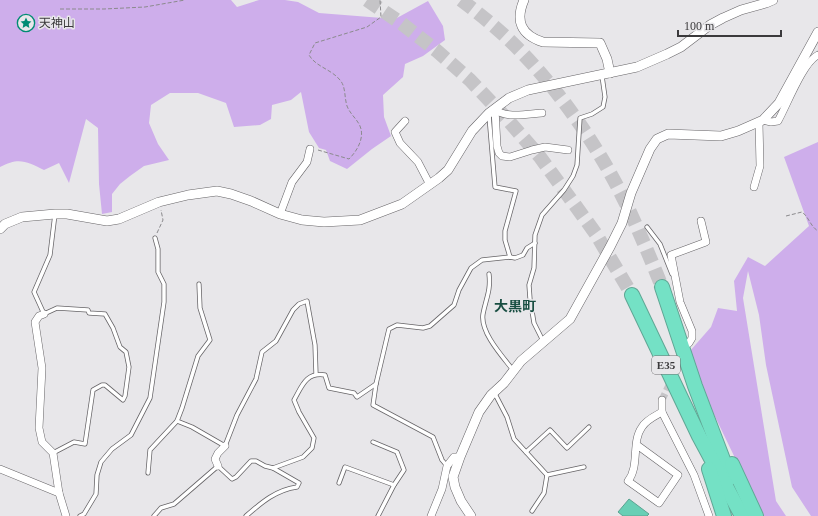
<svg xmlns="http://www.w3.org/2000/svg" width="818" height="516" font-family="'Times New Roman','Noto Sans JP',serif">
  <style>
    .green { fill: #ceaeeb }
    .water { fill: #68cfb5; stroke: #5aa291 }
    .lines { fill: none; stroke-linecap: round; stroke-linejoin: round }
    .minor-tunnel { stroke: #c5c4c7; stroke-width: 7; stroke-dasharray: 7 3.5; stroke-linecap: butt }
    .motorway-tunnel { stroke: #c5c4c7; stroke-width: 14; stroke-dasharray: 14 7; stroke-linecap: butt }
    .service-casing { stroke: #666467; stroke-width: 5 }
    .minor-casing { stroke: #666467; stroke-width: 8 }
    .tertiary-casing { stroke: #666467; stroke-width: 10 }
    .motorway-casing { stroke: #60a795; stroke-width: 16 }
    .path { stroke: #8b8a8d; stroke-width: 1; stroke-dasharray: 4 2; stroke-linecap: butt }
    .service { stroke: #fff; stroke-width: 3.5 }
    .minor { stroke: #fff; stroke-width: 7 }
    .tertiary { stroke: #fff; stroke-width: 9 }
    .motorway { stroke: #74e1c5; stroke-width: 14 }
    .labels { text-anchor: middle; stroke-width: 3; stroke-linejoin: round; paint-order: stroke }
    .shield { fill: #e8e7ea; stroke: #6f6e70; stroke-width: 1 }
    .shield-label { font-size: 11px; font-weight: bold; fill: #3b3a3c }
    .poi-label { font-size: 12px; fill: #3b3a3c; stroke: #e8e7ea; text-anchor: start }
    .quarter-label { font-size: 14px; font-weight: bold; fill: #194e42; stroke: #e8e7ea }
  </style>
  <rect width="100%" height="100%" fill="#e8e7ea"/>
  <g class="green">
    <path d="M 0,0 L 231,0 L 237,7 L 259,0 L 285,0 L 298,2 L 319,13 L 395,19 L 428,1 L 443,26 L 445,40 L 423,56 L 405,64 L 403,77 L 383,95 L 384,117 L 391,136 L 372,149 L 347,169 L 330,161 L 326,150 L 319,148 L 309,132 L 301,92 L 291,100 L 272,105 L 271,119 L 260,125 L 234,127 L 226,103 L 198,93 L 170,93 L 151,105 L 149,123 L 158,144 L 169,160 L 144,166 L 130,176 L 120,184 L 112,194 L 112,212 L 102,214 L 99,184 L 98,128 L 86,119 L 69,183 L 59,163 L 44,170 C 27,161 18,157 0,167 Z"/>
    <polygon points="818,142 818,516 811,516 792,487 766,365 759,315 748,271 743,298 776,501 786,516 763,516 708,402 690,351 711,327 718,308 737,311 734,281 748,257 765,266 809,226 784,157"/>
  </g>
  <polygon class="water" points="629,499 649,514 647,516 623,516 618,512"/>
  <g class="lines">
    <polyline class="minor-tunnel" points="662,400 683,355"/>
    <g class="motorway-tunnel">
      <polyline points="367,0 401,23 437,51 470,80 507,119 540,157 596,234 632,295"/>
      <path d="M 461,0 C 477,12 492,24 506,37 C 548,76 588,131 615,182 C 633,216 648,252 662,287"/>
    </g>
    <defs>
      <g id="service">
        <polyline points="489,116 495,187 516,191 505,231 505,240 510,257"/>
        <polyline points="647,227 660,244 672,274"/>
        <path d="M 489,274 C 491,291 486,298 483,314 C 480,332 502,356 513,370"/>
        <polyline points="543,341 534,323 530,299 529,285 534,268 535,235 542,215 564,190 573,176 577,165 580,118 592,114 603,107 605,97 602,76"/>
        <polyline points="494,392 507,417 514,439 547,475 544,493 532,511"/>
        <polyline points="177,421 192,427 225,446 237,415 256,379 262,352 276,341 293,310 299,304 307,301 315,345 316,374"/>
        <polyline points="373,442 397,452 404,470 394,485 378,516"/>
        <polyline points="526,452 550,430 567,448 589,427"/>
        <polyline points="53,453 74,442 85,444 93,390 102,385 105,385 123,400 125,396 129,367 126,352 120,347 113,328 105,314 89,313 88,310 57,308 44,314 34,292 50,255 55,214"/>
        <polyline points="447,466 442,460 433,437 373,405 376,384 388,333 389,329 397,325 423,328 430,326 454,305 459,290 471,268 482,260 510,257 515,258 523,255 527,248 535,243"/>
        <path d="M 273,468 L 303,457 L 312,448 L 314,438 L 299,412 L 294,400 C 302,386 306,372 325,375 L 329,388 L 354,393 L 357,397 L 376,384"/>
        <polyline points="148,473 150,450 177,421 182,408 198,356 210,340 200,308 199,284"/>
        <polyline points="547,475 584,467"/>
        <polyline points="339,483 345,467 394,485"/>
        <polyline points="80,516 84,514 96,494 97,475 101,462 112,449 131,435 150,398 164,302 164,284 158,272 158,249 155,238"/>
        <path d="M 154,516 L 161,508 L 174,504 L 218,466 L 232,479 L 236,477 L 251,461 L 256,461 L 265,466 L 273,468 L 299,483 L 297,487 C 276,490 262,502 246,516"/>
      </g>
      <g id="minor">
        <polyline points="495,109 497,146 499,153 502,156 510,157 532,150 545,147 568,150"/>
        <path d="M 495,109 C 505,119 528,114 542,113"/>
        <path d="M 763,120 L 771,122 L 778,121 C 787,105 803,62 818,55"/>
        <polyline points="405,121 395,132 400,143 418,162 430,185"/>
        <polyline points="754,187 760,166 759,123"/>
        <polyline points="280,214 292,182 307,162 310,149"/>
        <polyline points="44,314 39,316 35,322 42,368 39,428 42,442 53,453 59,493 66,516"/>
        <polyline points="689,343 692,338 692,331 680,302 671,255 706,242 701,221"/>
        <polyline points="662,400 662,412 694,475 709,516"/>
        <path d="M 637,445 L 678,475 L 659,503 L 628,481 C 640,466 631,442 642,427 C 646,420 655,416 662,412"/>
        <polyline points="218,466 215,459 218,453 225,446"/>
        <polyline points="0,469 59,493"/>
        <polyline points="431,516 442,489 447,466 454,457 460,457"/>
      </g>
      <g id="tertiary">
        <path d="M 524,0 C 515,21 521,35 543,42 L 600,43 L 607,59 L 610,73"/>
        <polyline points="0,229 5,224 22,217 55,214 67,214 107,221 119,219 159,202 188,195 217,191 231,194 251,201 280,214 302,220 324,222 360,220 402,204 439,178 448,170 472,131 489,113 509,98 528,90 637,67 667,54 681,47 710,25 723,18 741,10 766,3 773,0"/>
        <polyline points="471,516 461,501 455,487 453,477 460,457 479,412 491,395 504,383 521,361 570,319 610,247 622,223 631,193 650,149 657,139 668,134 721,136 738,131 763,120 779,103 818,32"/>
      </g>
      <g id="motorway">
        <polyline points="662,287 695,386 730,478"/>
        <polyline points="632,295 699,436 742,516"/>
        <polyline points="732,464 756,516"/>
        <polyline points="709,469 724,516"/>
      </g>
    </defs>
    <use href="#service" class="service-casing"/>
    <use href="#minor" class="minor-casing"/>
    <use href="#tertiary" class="tertiary-casing"/>
    <use href="#motorway" class="motorway-casing"/>
    <g class="path">
      <polyline points="60,9 104,9 145,7 185,0"/>
      <path d="M 318,150 L 349,159 C 357,151 365,138 360,126 C 357,119 350,114 347,106 C 344,96 346,87 340,80 C 331,69 316,67 309,55 L 315,43 L 367,27 L 381,17 L 380,0"/>
      <path d="M 786,216 L 802,212 C 809,217 810,226 818,231"/>
      <polyline points="157,233 163,220 161,210"/>
    </g>
    <use href="#service" class="service"/>
    <use href="#minor" class="minor"/>
    <use href="#tertiary" class="tertiary"/>
    <use href="#motorway" class="motorway"/>
  </g>
  <defs>
    <symbol id="sight-ring" viewBox="-11 -11 22 22"><circle r="9.5" fill="#e8e7ea" stroke="#008b73" stroke-width="1.5"/><path d="M0-6L1.8-2.2L6-1.7L2.9 1.2L3.7 5.4L0 3.3L-3.7 5.4L-2.9 1.2L-6-1.7L-1.8-2.2Z" fill="#008b73"/></symbol>
  </defs>
  <g fill-rule="evenodd">
    <use href="#sight-ring" x="16" y="13" width="20" height="20"/>
  </g>
  <g class="labels">
    <rect class="shield" x="652" y="356" width="28" height="18" rx="3"/>
    <g class="shield-label">
      <text x="666" y="369">E35</text>
    </g>
    <g class="poi-label">
      <text x="39" y="27">天神山</text>
    </g>
    <g class="quarter-label">
      <text x="515" y="311">大黒町</text>
    </g>
  </g>
  <path d="M678 30v6h103v-6" fill="none" stroke="#3b3a3c" stroke-width="2"/>
  <text x="684" y="30" font-size="12" fill="#3b3a3c" stroke="#e8e7ea" stroke-width="3" paint-order="stroke">100 m</text>
</svg>
